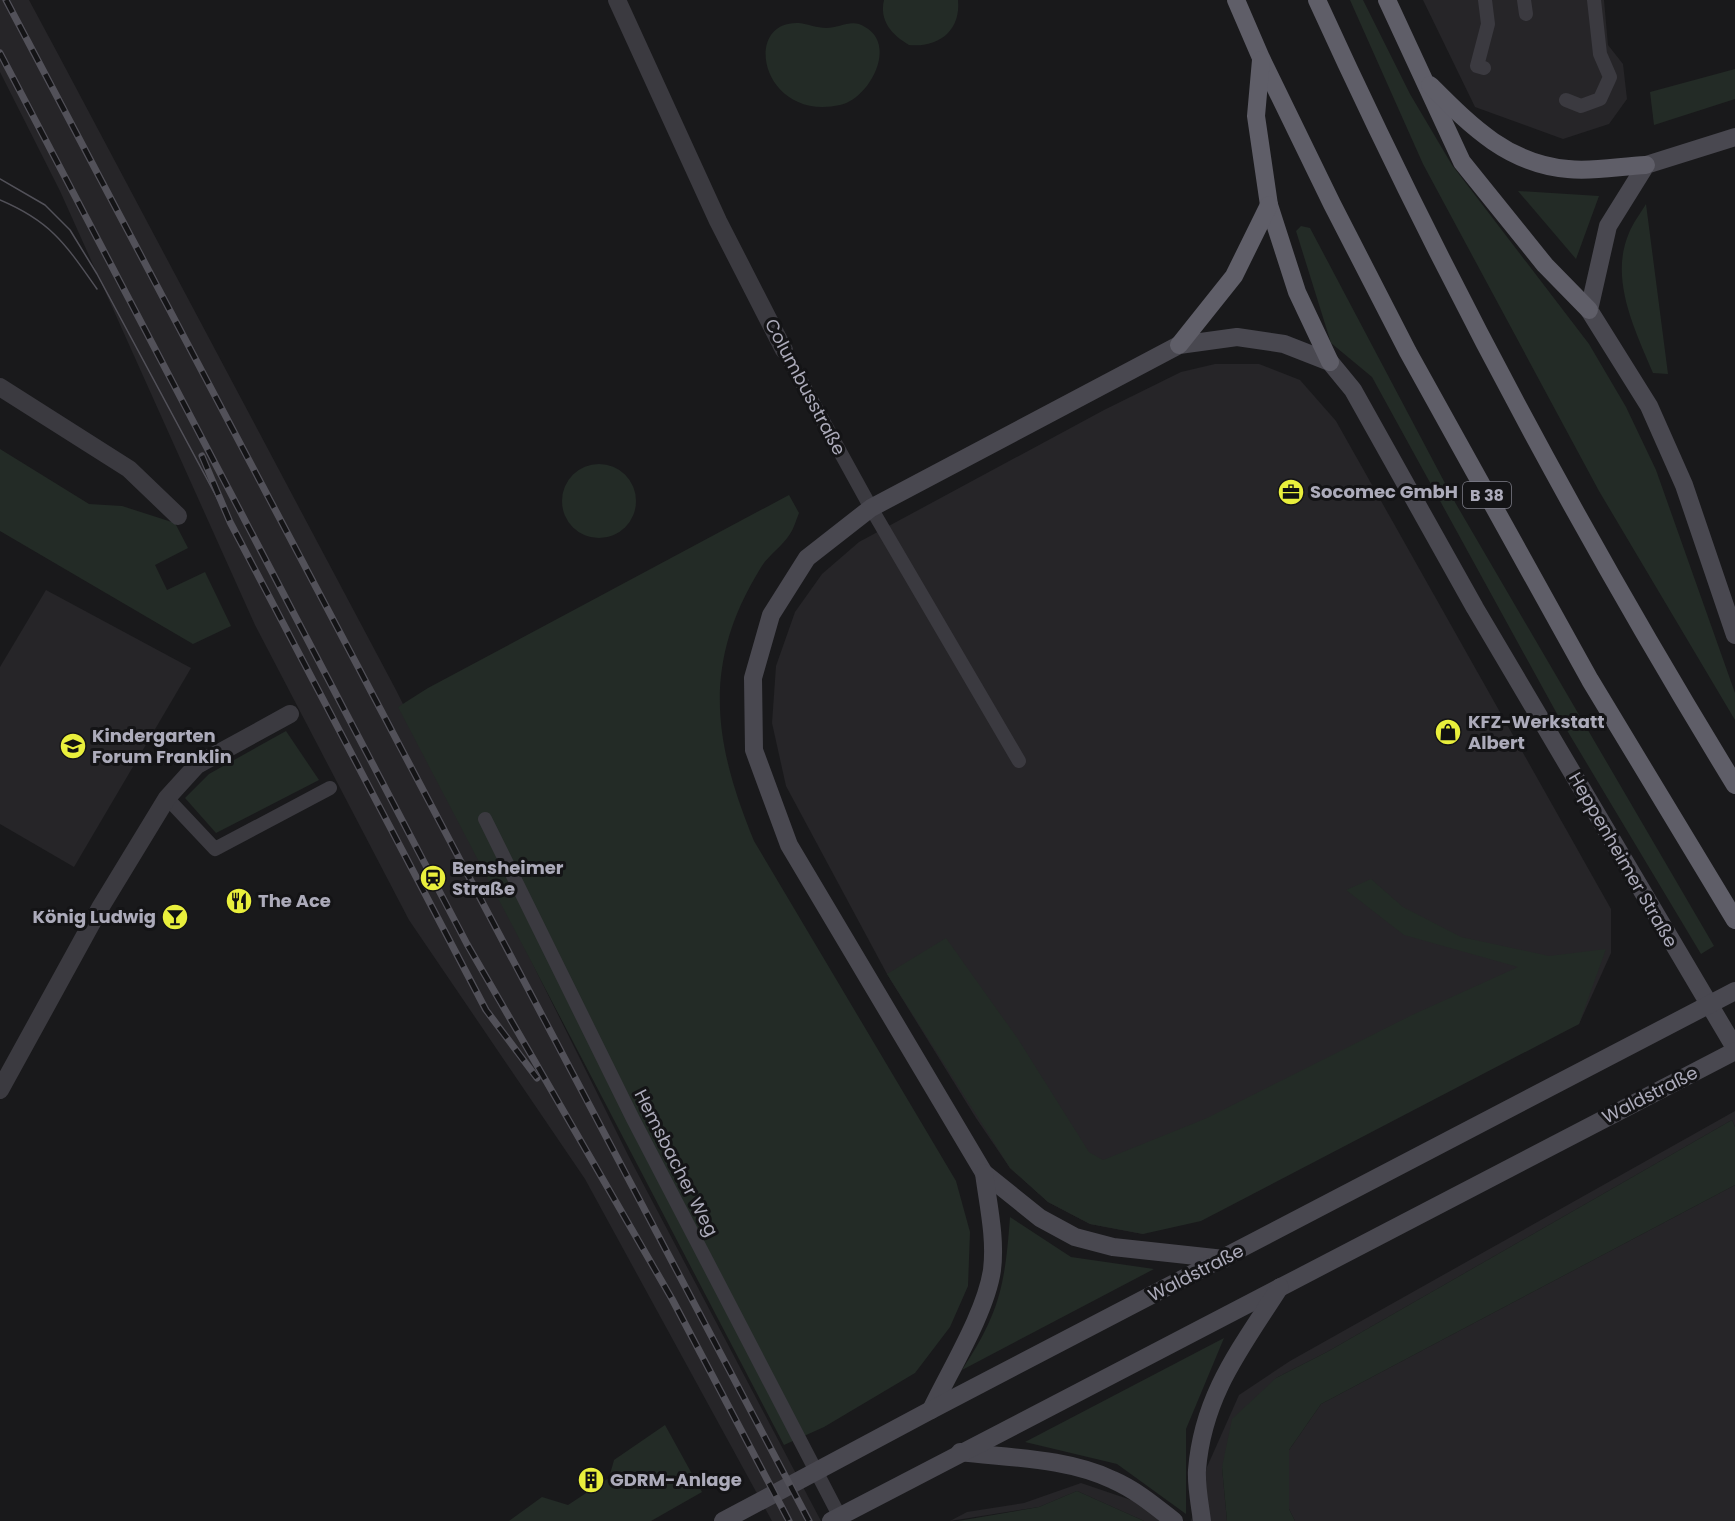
<svg xmlns="http://www.w3.org/2000/svg" width="1735" height="1521" font-family="Poppins,sans-serif">
  <style>
    .built { fill: #262528 }
    .green { fill: #232b26 }
    .lines { fill: none; stroke-linecap: round; stroke-linejoin: round }
    .service { stroke: #3b3a40; stroke-width: 14 }
    .minor { stroke: #3b3a40; stroke-width: 18 }
    .secondary { stroke: #494850; stroke-width: 18 }
    .trunk { stroke: #5f5e68; stroke-width: 18 }
    .tram { stroke: #525159; stroke-width: 1.5 }
    .rail-casing { stroke: #525159; stroke-width: 7 }
    .rail { stroke: #141416; stroke-width: 4.5; stroke-dasharray: 14; stroke-linecap: butt }
    .labels { text-anchor: middle; stroke-width: 6; stroke-linejoin: round; paint-order: stroke }
    .shield { fill: #141416; stroke: #7e7e89; stroke-width: 1.5 }
    .shield-label { font-size: 16px; font-weight: bold; fill: #acabba }
    .street-label { font-size: 18px; fill: #acabba; stroke: #141416 }
    .poi-label { font-size: 18px; font-weight: bold; fill: #acabba; stroke: #141416; text-anchor: start }
  </style>
  <rect width="100%" height="100%" fill="#19191b"/>
  <g class="built">
    <polygon points="0,0 29,0 58,54 396,690 629,1157 821,1521 772,1521 585,1179 409,920 255,625 60,191 0,72"/>
    <polygon points="1423,0 1604,0 1608,45 1623,64 1627,99 1609,124 1563,139 1475,107"/>
    <polygon points="1215,364 1259,364 1300,380 1336,421 1611,909 1611,953 1579,1024 1143,1234 1090,1224 1048,1202 1010,1168 976,1118 887,974 786,786 772,723 776,666 795,612 822,574 859,542 1104,410 1181,372"/>
    <polygon points="46,590 191,668 74,867 0,824 0,667"/>
    <polygon points="1735,1111 1735,1127 1732,1120 1327,1352 1276,1378 1222,1467 1227,1521 1191,1521 1207,1467 1239,1395 1290,1361"/>
    <polygon points="1735,1185 1735,1521 1295,1521 1289,1509 1289,1450 1321,1404"/>
    <polygon points="1081,1483 1140,1503 1179,1521 1144,1521 1077,1491 1039,1507 950,1521 967,1512 1024,1503"/>
  </g>
  <g class="green">
    <path d="M 884,0 L 958,0 C 961,31 938,48 909,45 C 892,35 879,21 884,0 Z"/>
    <polygon points="1350,0 1363,0 1410,94 1452,165 1589,344 1626,407 1656,470 1735,693 1735,720 1599,491 1423,164"/>
    <path d="M 799,23 C 808,24 817,28 826,28 C 840,28 852,18 865,27 C 898,45 869,99 840,105 C 761,122 741,20 799,23 Z"/>
    <polygon points="1735,69 1735,99 1654,125 1650,92"/>
    <polygon points="1518,191 1599,196 1576,259"/>
    <path d="M 1646,204 L 1668,374 L 1653,373 C 1635,330 1609,279 1629,233 C 1633,223 1640,214 1646,204 Z"/>
    <polygon points="1301,226 1310,228 1456,504 1714,946 1701,954 1556,712 1372,377 1331,343 1296,231"/>
    <polygon points="0,449 89,504 122,506 175,523 188,548 155,565 167,590 205,572 231,626 193,644 0,531"/>
    <circle cx="599" cy="501" r="37"/>
    <path d="M 789,495 L 799,513 C 796,520 794,528 790,534 C 782,547 767,556 760,569 C 701,665 714,743 754,841 L 956,1181 L 970,1232 L 968,1286 L 950,1327 L 915,1373 L 824,1427 L 784,1445 L 398,707 L 428,688 Z"/>
    <polygon points="286,731 319,780 216,833 185,798 209,774"/>
    <polygon points="1371,879 1403,907 1461,937 1549,956 1606,949 1579,1024 1201,1221 1143,1234 1090,1224 1048,1202 1010,1168 887,974 946,938 1018,1039 1089,1152 1103,1160 1207,1118 1412,1015 1518,967 1404,935 1346,890"/>
    <polygon points="1732,1120 1735,1127 1735,1185 1321,1404 1289,1450 1289,1509 1295,1521 1227,1521 1222,1467 1232,1419 1276,1378 1327,1352"/>
    <path d="M 1010,1217 L 1071,1257 L 1154,1269 L 962,1370 C 1000,1312 1005,1285 1010,1217 Z"/>
    <polygon points="1224,1338 1186,1429 1186,1514 1117,1464 1025,1442"/>
    <polygon points="665,1425 702,1492 651,1521 509,1521 542,1497 568,1505 609,1478 614,1460"/>
    <polygon points="1077,1491 1144,1521 958,1521 1039,1507"/>
  </g>
  <g class="lines">
    <g class="service">
      <polyline points="1524,0 1526,14"/>
      <polyline points="1484,68 1477,66 1488,24 1485,0"/>
      <polyline points="1566,100 1581,106 1600,99 1610,77 1600,54 1594,0"/>
      <polyline points="784,350 871,508 1019,761"/>
      <polyline points="167,798 215,849 330,788"/>
      <polyline points="485,819 633,1119 842,1521"/>
    </g>
    <g class="minor">
      <polyline points="617,0 718,221 784,350"/>
      <polyline points="0,387 129,469 178,516"/>
      <polyline points="0,1090 100,908 167,798 197,765 290,714"/>
    </g>
    <g class="secondary">
      <polyline points="1735,137 1646,165 1608,226 1589,310 1649,406 1684,485 1735,635"/>
      <polyline points="1224,1259 1113,1247 1075,1237 1040,1218 984,1173 789,845 754,750 753,678 771,615 807,558 871,508 1179,345 1237,337 1284,344 1330,362 1353,390 1475,608 1735,1048"/>
      <path d="M 931,1410 C 950,1370 986,1312 992,1270 C 996,1238 988,1204 984,1173"/>
      <path d="M 960,1452 C 1010,1458 1067,1458 1113,1480 C 1136,1490 1155,1506 1174,1521"/>
      <polyline points="723,1521 931,1410 1735,991"/>
      <polyline points="831,1521 1735,1051"/>
      <path d="M 1202,1521 C 1200,1505 1196,1486 1197,1470 C 1203,1395 1241,1348 1280,1287"/>
    </g>
    <g class="trunk">
      <polyline points="1236,0 1261,58 1332,204 1408,352 1590,680 1735,920"/>
      <path d="M 1317,0 C 1440,270 1580,532 1735,785"/>
      <polyline points="1387,0 1462,162 1545,265 1589,310"/>
      <polyline points="1261,60 1256,116 1269,205 1297,292 1330,362"/>
      <path d="M 1430,85 C 1471,126 1508,164 1568,169 C 1593,172 1621,166 1646,165"/>
      <polyline points="1179,345 1234,276 1269,205"/>
    </g>
    <g class="tram">
      <polyline points="0,179 45,205 70,230 97,274 230,522"/>
      <path d="M 0,200 C 52,222 66,245 97,289"/>
    </g>
    <defs>
      <g id="rail">
        <polyline points="6,0 809,1521"/>
        <polyline points="0,53 467,944 672,1299 789,1521"/>
        <polyline points="202,456 230,522 486,1010 537,1078"/>
      </g>
    </defs>
    <use href="#rail" class="rail-casing"/>
    <use href="#rail" class="rail"/>
  </g>
  <defs>
    <symbol id="office-disc" viewBox="-11 -11 22 22"><circle r="9.5" fill="#e9ef3c" stroke="#141416"/><path d="M-6-3h4V-5.5h4V-3h4V5H-6ZM-1-4.5V-3h2v-1.5ZM-6 0V1H6V0Z" fill="#111"/></symbol>
    <symbol id="shop-disc" viewBox="-11 -11 22 22"><circle r="9.5" fill="#e9ef3c" stroke="#141416"/><path d="M-5-2.5h2.3a2.7 3.5 0 0 1 5.4 0H5L5.5 6h-11ZM-1.5-2.5h3a1.5 2.3 0 0 0-3 0Z" fill="#111"/></symbol>
    <symbol id="school-disc" viewBox="-11 -11 22 22"><circle r="9.5" fill="#e9ef3c" stroke="#141416"/><path d="M0-5L7-2L0 1L-7-2ZM-4 1L0 2.5L4 1V4Q0 6-4 4Z" fill="#111"/></symbol>
    <symbol id="station-disc" viewBox="-11 -11 22 22"><circle r="9.5" fill="#e9ef3c" stroke="#141416"/><path d="M-3-6H3Q5-6 5-4V2Q5 4 3 4L4.5 6H3L1.5 4h-3L-3 6H-4.5L-3 4Q-5 4-5 2V-4Q-5-6-3-6ZM-3.5-4v3h7v-3ZM-3.5 1v1.5H-2V1ZM2 1v1.5H3.5V1Z" fill="#111"/></symbol>
    <symbol id="restaurant-disc" viewBox="-11 -11 22 22"><circle r="9.5" fill="#e9ef3c" stroke="#141416"/><path d="M-5-6h1v4h1v-4h1v4h1v-4h1v5L-1.5 .5V6h-2V.5L-5-1ZM5-6V6H3V1.5H1.5Q1.5-4 5-6Z" fill="#111"/></symbol>
    <symbol id="bar-disc" viewBox="-11 -11 22 22"><circle r="9.5" fill="#e9ef3c" stroke="#141416"/><path d="M-6-5H6L.8 .8V4.5H3.5V6h-7V4.5H-.8V.8Z" fill="#111"/></symbol>
    <symbol id="building-disc" viewBox="-11 -11 22 22"><circle r="9.5" fill="#e9ef3c" stroke="#141416"/><path d="M-4-6H4V6H1V3H-1V6H-4ZM-2.5-4.3h1.7v1.8h-1.7ZM.8-4.3h1.7v1.8H.8ZM-2.5-1h1.7V.8h-1.7ZM.8-1h1.7V.8H.8Z" fill="#111"/></symbol>
  </defs>
  <g fill-rule="evenodd">
    <use href="#office-disc" x="1276" y="477" width="30" height="30"/>
    <use href="#shop-disc" x="1433" y="717" width="30" height="30"/>
    <use href="#school-disc" x="58" y="731" width="30" height="30"/>
    <use href="#station-disc" x="418" y="863" width="30" height="30"/>
    <use href="#restaurant-disc" x="224" y="886" width="30" height="30"/>
    <use href="#bar-disc" x="160" y="902" width="30" height="30"/>
    <use href="#building-disc" x="576" y="1465" width="30" height="30"/>
  </g>
  <g class="labels">
    <rect class="shield" x="1463" y="482" width="48" height="26" rx="4.5"/>
    <g class="shield-label">
      <text x="1487" y="501">B 38</text>
    </g>
    <g class="street-label">
      <text transform="translate(805 387) rotate(62)" y="6">Columbusstraße</text>
      <text transform="translate(1623 860) rotate(60)" y="6">Heppenheimer Straße</text>
      <text transform="translate(1650 1095) rotate(-27)" y="6">Waldstraße</text>
      <text transform="translate(676 1163) rotate(63)" y="6">Hemsbacher Weg</text>
      <text transform="translate(1196 1273) rotate(-27)" y="6">Waldstraße</text>
    </g>
    <g class="poi-label">
      <text x="1310" y="498">Socomec GmbH</text>
      <text x="1468" y="728">KFZ-Werkstatt<tspan x="1468" dy="21">Albert</tspan></text>
      <text x="92" y="742">Kindergarten<tspan x="92" dy="21">Forum Franklin</tspan></text>
      <text x="452" y="874">Bensheimer<tspan x="452" dy="21">Straße</tspan></text>
      <text x="258" y="907">The Ace</text>
      <text x="156" y="923" text-anchor="end">König Ludwig</text>
      <text x="610" y="1486">GDRM-Anlage</text>
    </g>
  </g>
</svg>
